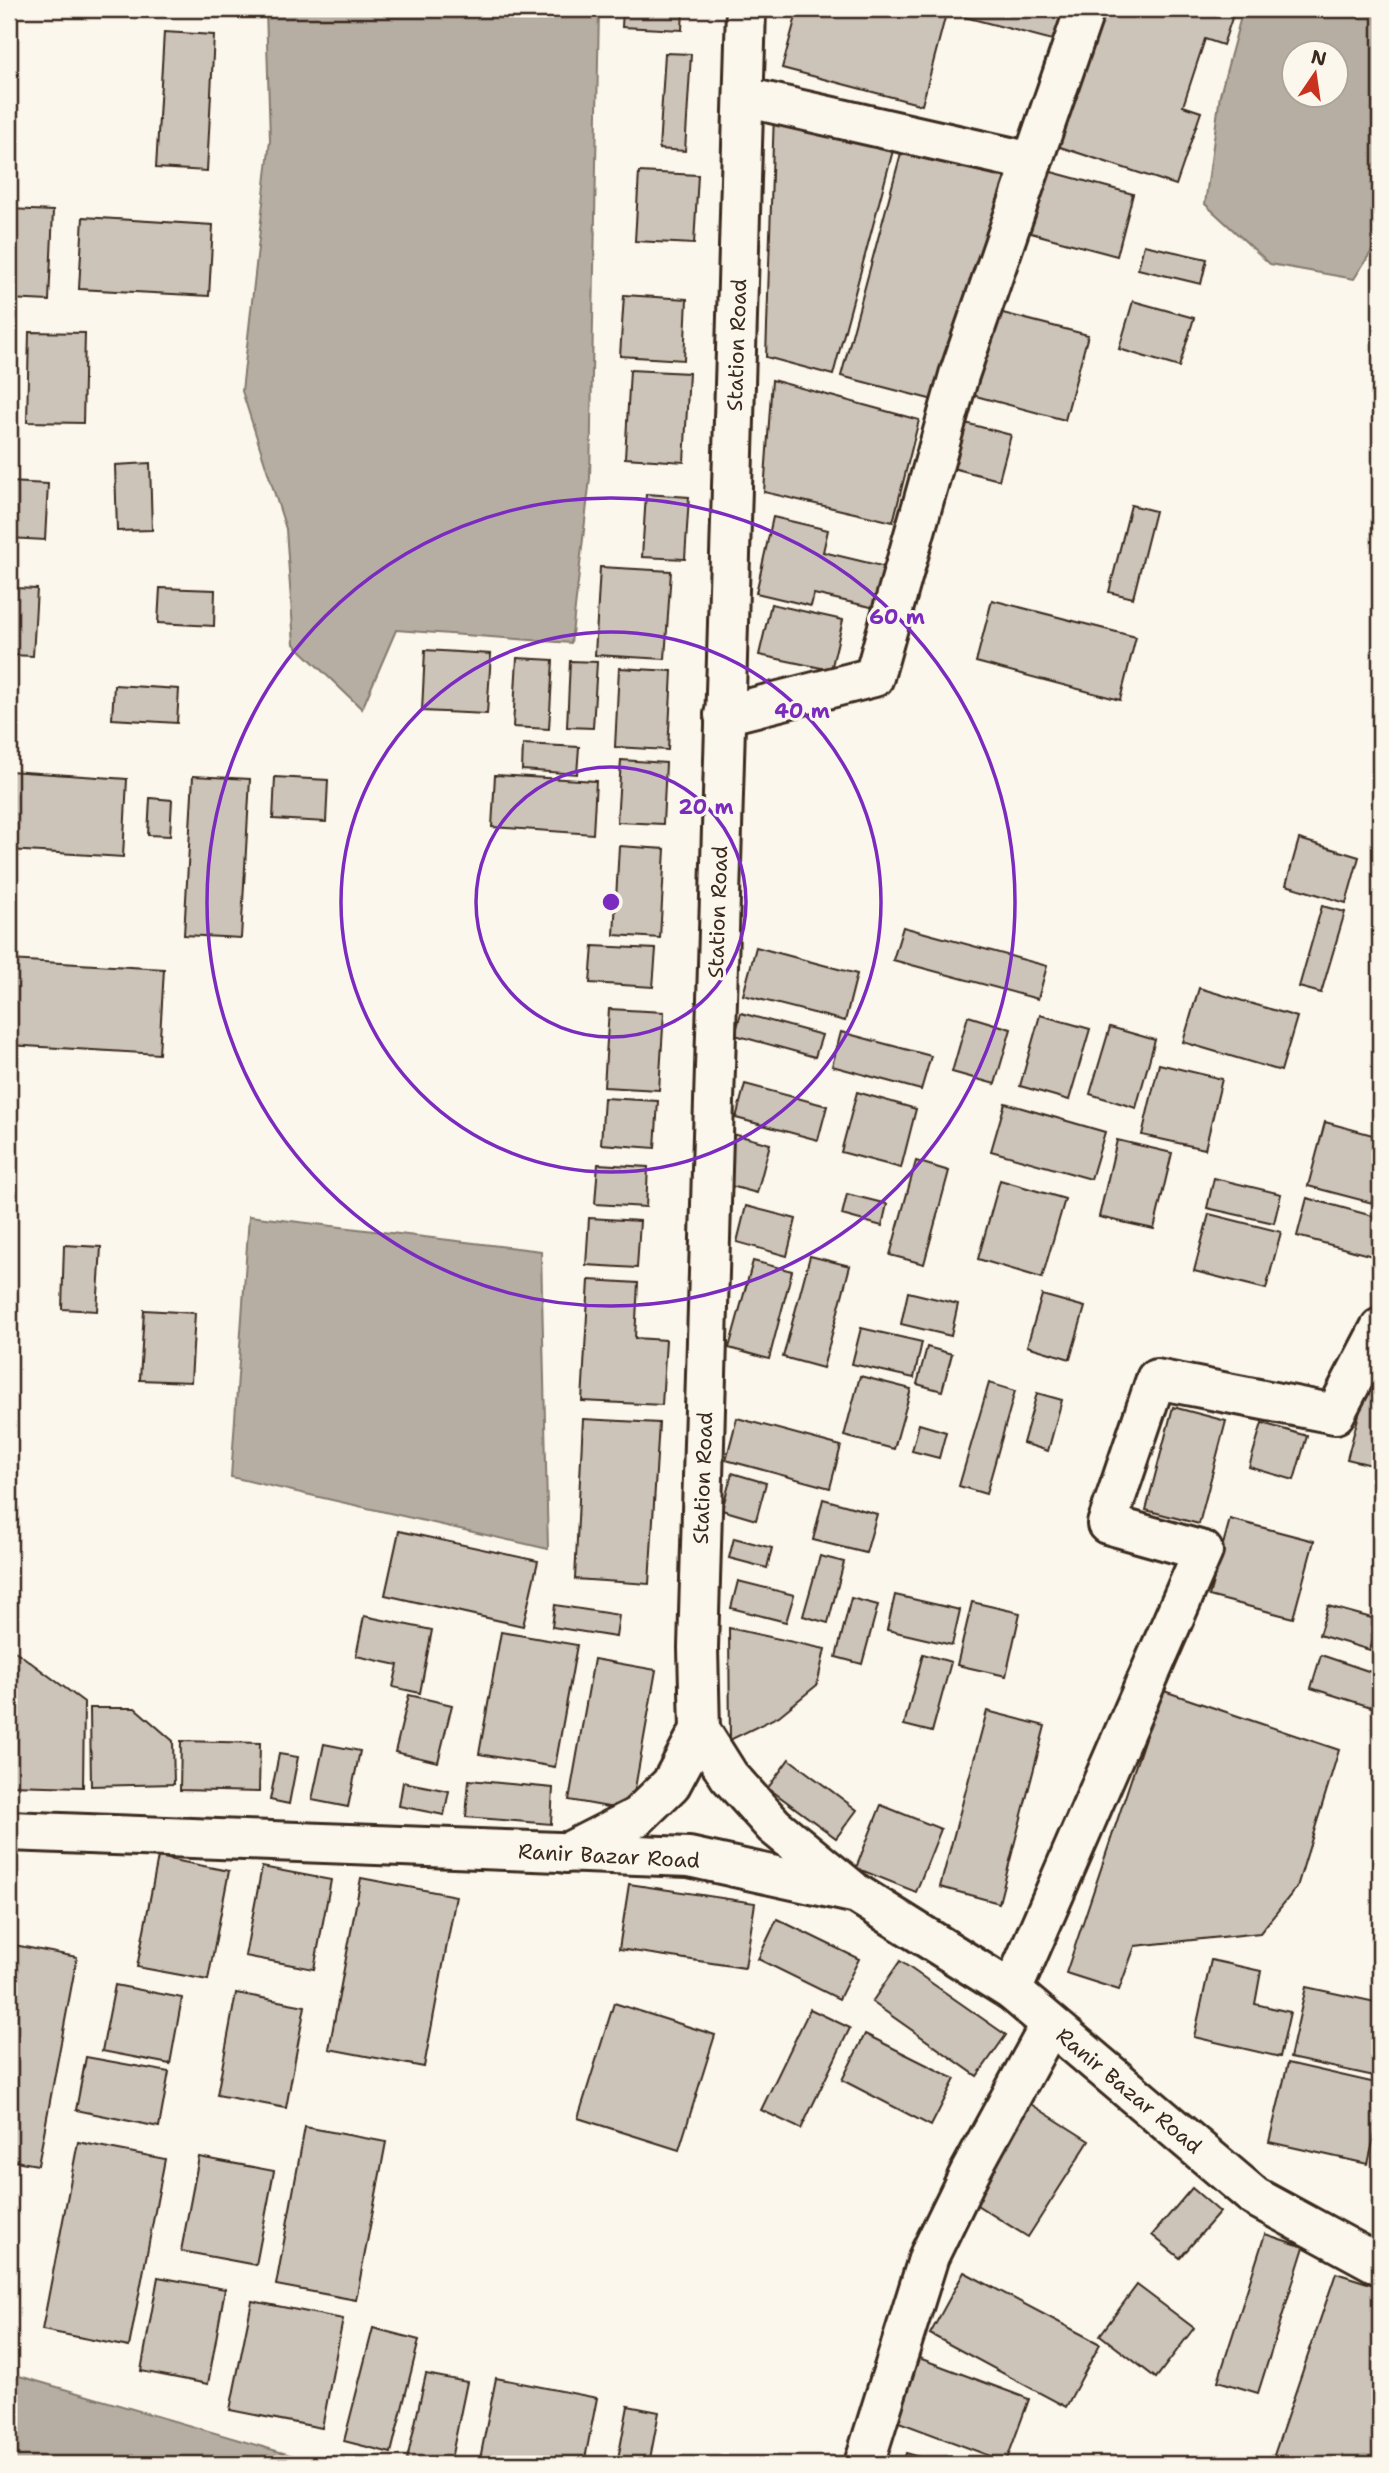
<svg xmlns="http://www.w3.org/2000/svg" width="1389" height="2473" font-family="'Shantell Sans',sans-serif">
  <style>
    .water { fill: #b6aea2; stroke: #85796d; stroke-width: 2; fill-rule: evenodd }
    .building { fill: #ccc4b9; stroke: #3b2a1e; stroke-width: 2 }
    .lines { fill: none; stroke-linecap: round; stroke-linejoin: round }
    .street-casing { stroke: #3b2a1e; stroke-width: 44 }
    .secondary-casing { stroke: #3b2a1e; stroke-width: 44 }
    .street { stroke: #fbf7ec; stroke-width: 38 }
    .secondary { stroke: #fbf7ec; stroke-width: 38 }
    .ring { fill: none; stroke: #7b2cbf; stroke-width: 3.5 }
    .labels { text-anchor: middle; stroke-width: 6; stroke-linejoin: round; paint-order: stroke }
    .street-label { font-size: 21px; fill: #3b2a1e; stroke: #fbf7ec }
    .centre { fill: #7b2cbf; stroke: #fbf7ec; stroke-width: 3.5 }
    .ring-label { font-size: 21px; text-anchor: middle; font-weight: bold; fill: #7b2cbf; stroke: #fbf7ec; stroke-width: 6; stroke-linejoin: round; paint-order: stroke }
  </style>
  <rect width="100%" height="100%" fill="#fbf7ec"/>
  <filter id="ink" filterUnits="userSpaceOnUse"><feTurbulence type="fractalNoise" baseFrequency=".0143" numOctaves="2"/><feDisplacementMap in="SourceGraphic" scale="14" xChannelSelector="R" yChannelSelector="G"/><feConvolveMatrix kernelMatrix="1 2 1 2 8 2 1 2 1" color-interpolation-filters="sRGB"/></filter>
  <g filter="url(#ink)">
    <g class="water">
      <polygon points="266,9 599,9 590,478 571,643 396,630 362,709 294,644 286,529 242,391 270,140"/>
      <path d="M 1243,9 L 1380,9 L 1380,238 L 1354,279 L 1270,264 L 1205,204 L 1220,95 ZM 1294,52 L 1336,52 L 1336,94 L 1294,94 Z"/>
      <polygon points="249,1216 541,1251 548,1549 231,1477"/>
      <polygon points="9,2373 311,2461 320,2464 9,2464"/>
    </g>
    <g class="building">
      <polygon points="623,9 683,9 682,30 622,27"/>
      <polygon points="798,9 925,9 946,14 922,105 782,68"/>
      <polygon points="963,9 1073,9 1064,43 961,16"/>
      <polygon points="1093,9 1235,9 1223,45 1205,39 1183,106 1201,112 1176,185 1048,143"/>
      <polygon points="164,32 214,35 207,171 156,168"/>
      <polygon points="665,53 691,54 685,151 659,149"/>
      <polygon points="774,113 895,143 833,375 766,357"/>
      <polygon points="904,142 1007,170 945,403 841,376"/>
      <polygon points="1033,167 1133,194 1117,256 1016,229"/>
      <polygon points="639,172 698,175 694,244 635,241"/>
      <polygon points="9,209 53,211 49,301 9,299"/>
      <polygon points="83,217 213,225 209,296 79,289"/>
      <polygon points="1144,245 1207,259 1201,284 1138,269"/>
      <polygon points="624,295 687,299 684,360 620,356"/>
      <polygon points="1133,301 1194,318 1179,367 1119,349"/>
      <polygon points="995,311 1088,335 1065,420 972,395"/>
      <polygon points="29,332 85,333 83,423 27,422"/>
      <polygon points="630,370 689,373 684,462 625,458"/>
      <polygon points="772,380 919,420 893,522 764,492"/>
      <polygon points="950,419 1011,435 999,480 937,464"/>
      <polygon points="150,463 152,530 117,531 115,465"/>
      <polygon points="9,482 48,484 45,540 9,538"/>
      <polygon points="646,494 689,497 685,559 642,557"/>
      <polygon points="1131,505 1155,511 1133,598 1109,592"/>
      <polygon points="773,517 828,530 823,552 894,569 884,610 814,594 811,606 756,593"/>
      <polygon points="600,567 671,571 665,659 595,655"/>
      <polygon points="14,588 37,589 33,656 10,655"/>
      <polygon points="160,588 215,590 214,626 158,623"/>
      <polygon points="992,600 1136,637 1120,700 976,662"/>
      <polygon points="771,604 843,620 831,670 759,655"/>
      <polygon points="425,650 491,654 487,714 422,711"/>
      <polygon points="517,658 553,660 549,729 513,727"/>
      <polygon points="570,661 597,662 593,728 567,727"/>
      <polygon points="619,668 672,671 668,750 615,747"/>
      <polygon points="114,685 179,689 177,723 112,719"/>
      <polygon points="523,744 579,747 577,774 522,770"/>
      <polygon points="621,760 666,763 663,824 617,822"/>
      <polygon points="9,771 127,779 123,857 9,850"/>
      <polygon points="495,775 596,781 593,834 492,827"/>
      <polygon points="193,776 250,779 241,938 184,935"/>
      <polygon points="275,777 328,780 326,822 273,819"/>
      <polygon points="150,798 172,800 170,836 148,835"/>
      <polygon points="1299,839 1359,857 1346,903 1286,885"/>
      <polygon points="619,846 665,849 660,938 614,935"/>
      <polygon points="1322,906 1345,912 1321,993 1299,987"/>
      <polygon points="903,927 1047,966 1038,999 893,960"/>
      <polygon points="593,946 656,949 653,987 590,983"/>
      <polygon points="756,947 857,974 845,1021 743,995"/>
      <polygon points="9,960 164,969 159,1054 9,1045"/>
      <polygon points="1199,988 1297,1017 1281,1071 1183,1042"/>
      <polygon points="609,1009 664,1012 659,1090 604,1087"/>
      <polygon points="741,1013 822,1035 815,1057 735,1035"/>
      <polygon points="1040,1015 1090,1029 1069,1100 1020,1086"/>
      <polygon points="968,1016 1011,1029 995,1084 952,1072"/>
      <polygon points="1110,1027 1155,1040 1136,1108 1090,1094"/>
      <polygon points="841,1032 931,1056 921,1090 832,1066"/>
      <polygon points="1159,1064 1222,1079 1205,1149 1142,1135"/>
      <polygon points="745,1084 827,1106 818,1140 736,1118"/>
      <polygon points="857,1092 916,1109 901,1168 841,1152"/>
      <polygon points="604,1098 658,1101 655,1148 601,1144"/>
      <polygon points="1005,1103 1105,1132 1091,1179 991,1151"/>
      <polygon points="1325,1122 1380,1137 1380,1205 1308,1186"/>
      <polygon points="733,1134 770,1144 757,1193 720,1183"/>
      <polygon points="1117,1140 1172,1153 1154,1229 1099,1217"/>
      <polygon points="916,1161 949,1171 924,1264 890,1255"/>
      <polygon points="598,1164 648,1167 646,1207 595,1204"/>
      <polygon points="1214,1178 1281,1194 1274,1223 1207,1208"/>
      <polygon points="1000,1180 1065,1199 1042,1278 978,1259"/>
      <polygon points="847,1194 887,1204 882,1226 842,1215"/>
      <polygon points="1307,1198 1380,1218 1380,1258 1297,1236"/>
      <polygon points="746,1206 796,1219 787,1256 737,1242"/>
      <polygon points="1209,1214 1281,1232 1266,1289 1194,1271"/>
      <polygon points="589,1218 640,1221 637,1268 586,1265"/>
      <polygon points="64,1245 101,1247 97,1311 62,1309"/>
      <polygon points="810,1256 850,1266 823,1368 783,1357"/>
      <polygon points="753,1261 792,1271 769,1359 729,1348"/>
      <polygon points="589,1280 638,1283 635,1338 666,1340 662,1405 582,1401"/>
      <polygon points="908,1292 958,1304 951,1336 901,1324"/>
      <polygon points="1042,1295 1085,1307 1070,1359 1027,1346"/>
      <polygon points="144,1310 195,1313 191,1382 140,1380"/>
      <polygon points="861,1328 922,1342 914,1378 852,1364"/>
      <polygon points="1380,1336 1380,1467 1347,1459"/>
      <polygon points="927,1347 952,1354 942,1391 917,1384"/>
      <polygon points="860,1376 911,1389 894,1449 844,1436"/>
      <polygon points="989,1383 1015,1391 986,1494 959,1486"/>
      <polygon points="1037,1393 1062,1400 1048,1451 1023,1443"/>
      <polygon points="1173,1407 1226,1421 1199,1524 1146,1510"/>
      <polygon points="737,1418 841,1446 830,1488 726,1460"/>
      <polygon points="583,1419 659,1423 649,1584 575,1579"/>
      <polygon points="1262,1423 1307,1436 1294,1480 1249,1467"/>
      <polygon points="919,1424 946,1432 939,1458 912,1451"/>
      <polygon points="732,1473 766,1483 756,1520 722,1510"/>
      <polygon points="823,1499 877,1514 866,1553 813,1540"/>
      <polygon points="1230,1519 1314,1541 1293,1618 1209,1596"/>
      <polygon points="399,1531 538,1561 523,1626 385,1595"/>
      <polygon points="734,1538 772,1548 767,1568 729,1558"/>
      <polygon points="820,1556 844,1562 828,1623 803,1616"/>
      <polygon points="738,1581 794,1595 786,1622 731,1608"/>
      <polygon points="895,1595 960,1610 952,1645 887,1630"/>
      <polygon points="851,1598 878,1605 862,1664 836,1657"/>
      <polygon points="972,1602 1020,1613 1006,1676 957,1665"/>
      <polygon points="555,1605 619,1615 616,1637 552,1627"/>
      <polygon points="1328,1606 1379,1620 1370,1650 1319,1635"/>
      <polygon points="364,1616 432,1630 420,1693 393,1687 398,1665 356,1656"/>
      <polygon points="729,1628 825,1649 817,1685 779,1716 730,1740"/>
      <polygon points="501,1632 577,1645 555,1767 479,1754"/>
      <polygon points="9,1648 18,1653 84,1702 83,1787 9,1785"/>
      <polygon points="923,1654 951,1662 932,1732 904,1725"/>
      <polygon points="1321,1655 1380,1675 1371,1707 1311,1688"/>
      <polygon points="594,1659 656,1670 631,1811 569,1800"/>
      <polygon points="1161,1690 1339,1750 1297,1887 1260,1933 1135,1946 1119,1990 1066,1973"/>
      <polygon points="409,1695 452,1705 438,1762 395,1752"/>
      <polygon points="90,1708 135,1708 173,1741 174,1784 91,1786"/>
      <polygon points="987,1711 1045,1726 999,1903 940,1887"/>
      <polygon points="181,1741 260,1743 259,1792 180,1790"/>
      <polygon points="324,1744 360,1751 348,1807 312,1800"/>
      <polygon points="279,1754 298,1757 289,1804 270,1800"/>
      <polygon points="789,1759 857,1810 836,1838 768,1788"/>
      <polygon points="469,1780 553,1788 551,1824 466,1817"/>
      <polygon points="403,1782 449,1791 444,1815 399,1806"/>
      <polygon points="881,1805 941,1829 916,1892 856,1868"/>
      <polygon points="158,1857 229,1871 208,1980 137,1967"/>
      <polygon points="262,1867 331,1880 314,1969 245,1956"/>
      <polygon points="361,1878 456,1896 424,2067 329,2049"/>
      <polygon points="629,1884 755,1903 745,1968 619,1949"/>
      <polygon points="777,1919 859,1959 839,1999 758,1959"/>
      <polygon points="9,1944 77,1957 38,2165 9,2160"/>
      <polygon points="1211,1960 1261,1971 1255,2004 1290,2012 1280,2057 1194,2037"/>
      <polygon points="900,1961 1006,2035 977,2076 872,2002"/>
      <polygon points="115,1985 182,1998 170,2064 102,2051"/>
      <polygon points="1306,1987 1380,2003 1379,2077 1290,2058"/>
      <polygon points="236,1993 305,2006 286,2108 217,2095"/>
      <polygon points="614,2003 715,2035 679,2150 578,2118"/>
      <polygon points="810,2009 850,2028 801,2129 761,2110"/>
      <polygon points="865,2034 955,2079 931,2126 842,2080"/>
      <polygon points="86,2057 169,2072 159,2127 76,2110"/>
      <polygon points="1288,2063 1380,2084 1380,2112 1368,2164 1269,2142"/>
      <polygon points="1026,2101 1089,2141 1028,2237 964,2197"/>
      <polygon points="305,2127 386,2142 356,2300 276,2285"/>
      <polygon points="78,2142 165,2159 129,2347 42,2330"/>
      <polygon points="199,2157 274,2171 256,2265 181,2251"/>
      <polygon points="1192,2188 1220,2212 1180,2258 1152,2235"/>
      <polygon points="1265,2234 1304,2247 1258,2393 1218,2381"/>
      <polygon points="964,2272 1100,2344 1066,2407 930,2334"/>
      <polygon points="1336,2273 1380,2287 1380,2464 1271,2464"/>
      <polygon points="158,2277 225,2289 208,2384 141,2371"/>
      <polygon points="1137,2285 1194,2328 1156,2378 1100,2335"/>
      <polygon points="252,2301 343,2319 322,2428 230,2410"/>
      <polygon points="373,2328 419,2340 391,2453 344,2441"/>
      <polygon points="911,2355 1029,2399 1006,2462 888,2418"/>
      <polygon points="426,2374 467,2382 450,2464 406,2464"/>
      <polygon points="496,2378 597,2398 584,2464 479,2464"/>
      <polygon points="628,2406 659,2412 649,2464 617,2464"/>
      <polygon points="906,2453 944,2464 903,2464"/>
    </g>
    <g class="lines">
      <defs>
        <g id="street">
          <polyline points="744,97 1032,162"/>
          <polyline points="724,715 874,677 959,375 1085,9"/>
          <polyline points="1012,1991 1203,1551 1107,1524 1156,1379 1335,1414 1380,1328"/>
          <polyline points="864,2464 929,2256 970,2172 1050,2025"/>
        </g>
        <g id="secondary">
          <polyline points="700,1730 729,1776 774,1826 852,1890"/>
          <polyline points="9,1831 689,1857 857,1894 1012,1991 1255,2197 1380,2265"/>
          <polyline points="566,1853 637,1817 671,1784 700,1730 698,1648 746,9"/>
        </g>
      </defs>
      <use href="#street" class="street-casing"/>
      <use href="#secondary" class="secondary-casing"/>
      <use href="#street" class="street"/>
      <use href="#secondary" class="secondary"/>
    </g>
  </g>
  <g class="ring">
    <circle cx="611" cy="902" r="135"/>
    <circle cx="611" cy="902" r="270"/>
    <circle cx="611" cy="902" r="404"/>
  </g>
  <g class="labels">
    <g class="street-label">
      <text transform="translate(737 345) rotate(-88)" y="7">Station Road</text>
      <text transform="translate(718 912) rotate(-88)" y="7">Station Road</text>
      <text transform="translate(703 1478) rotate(-88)" y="7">Station Road</text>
      <text transform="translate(609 1856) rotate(3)" y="7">Ranir Bazar Road</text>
      <text transform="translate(1129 2091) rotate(40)" y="7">Ranir Bazar Road</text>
    </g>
  </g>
  <circle cx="611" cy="902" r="10" class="centre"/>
  <g class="ring-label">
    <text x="897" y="624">60 m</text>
    <text x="802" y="718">40 m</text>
    <text x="706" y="814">20 m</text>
  </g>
  <rect width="1389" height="2473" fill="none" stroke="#fbf7ec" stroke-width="35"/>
  <rect x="18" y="18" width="1354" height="2438" fill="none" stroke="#3b2a1e" stroke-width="2.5" filter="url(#ink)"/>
  <g transform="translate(1315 74) rotate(13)"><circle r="33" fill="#fbf7ec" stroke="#aea59a" stroke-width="2"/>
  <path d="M0-5L12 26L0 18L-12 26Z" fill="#c8321e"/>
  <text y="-10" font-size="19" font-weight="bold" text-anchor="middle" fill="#3b2a1e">N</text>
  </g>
</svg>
